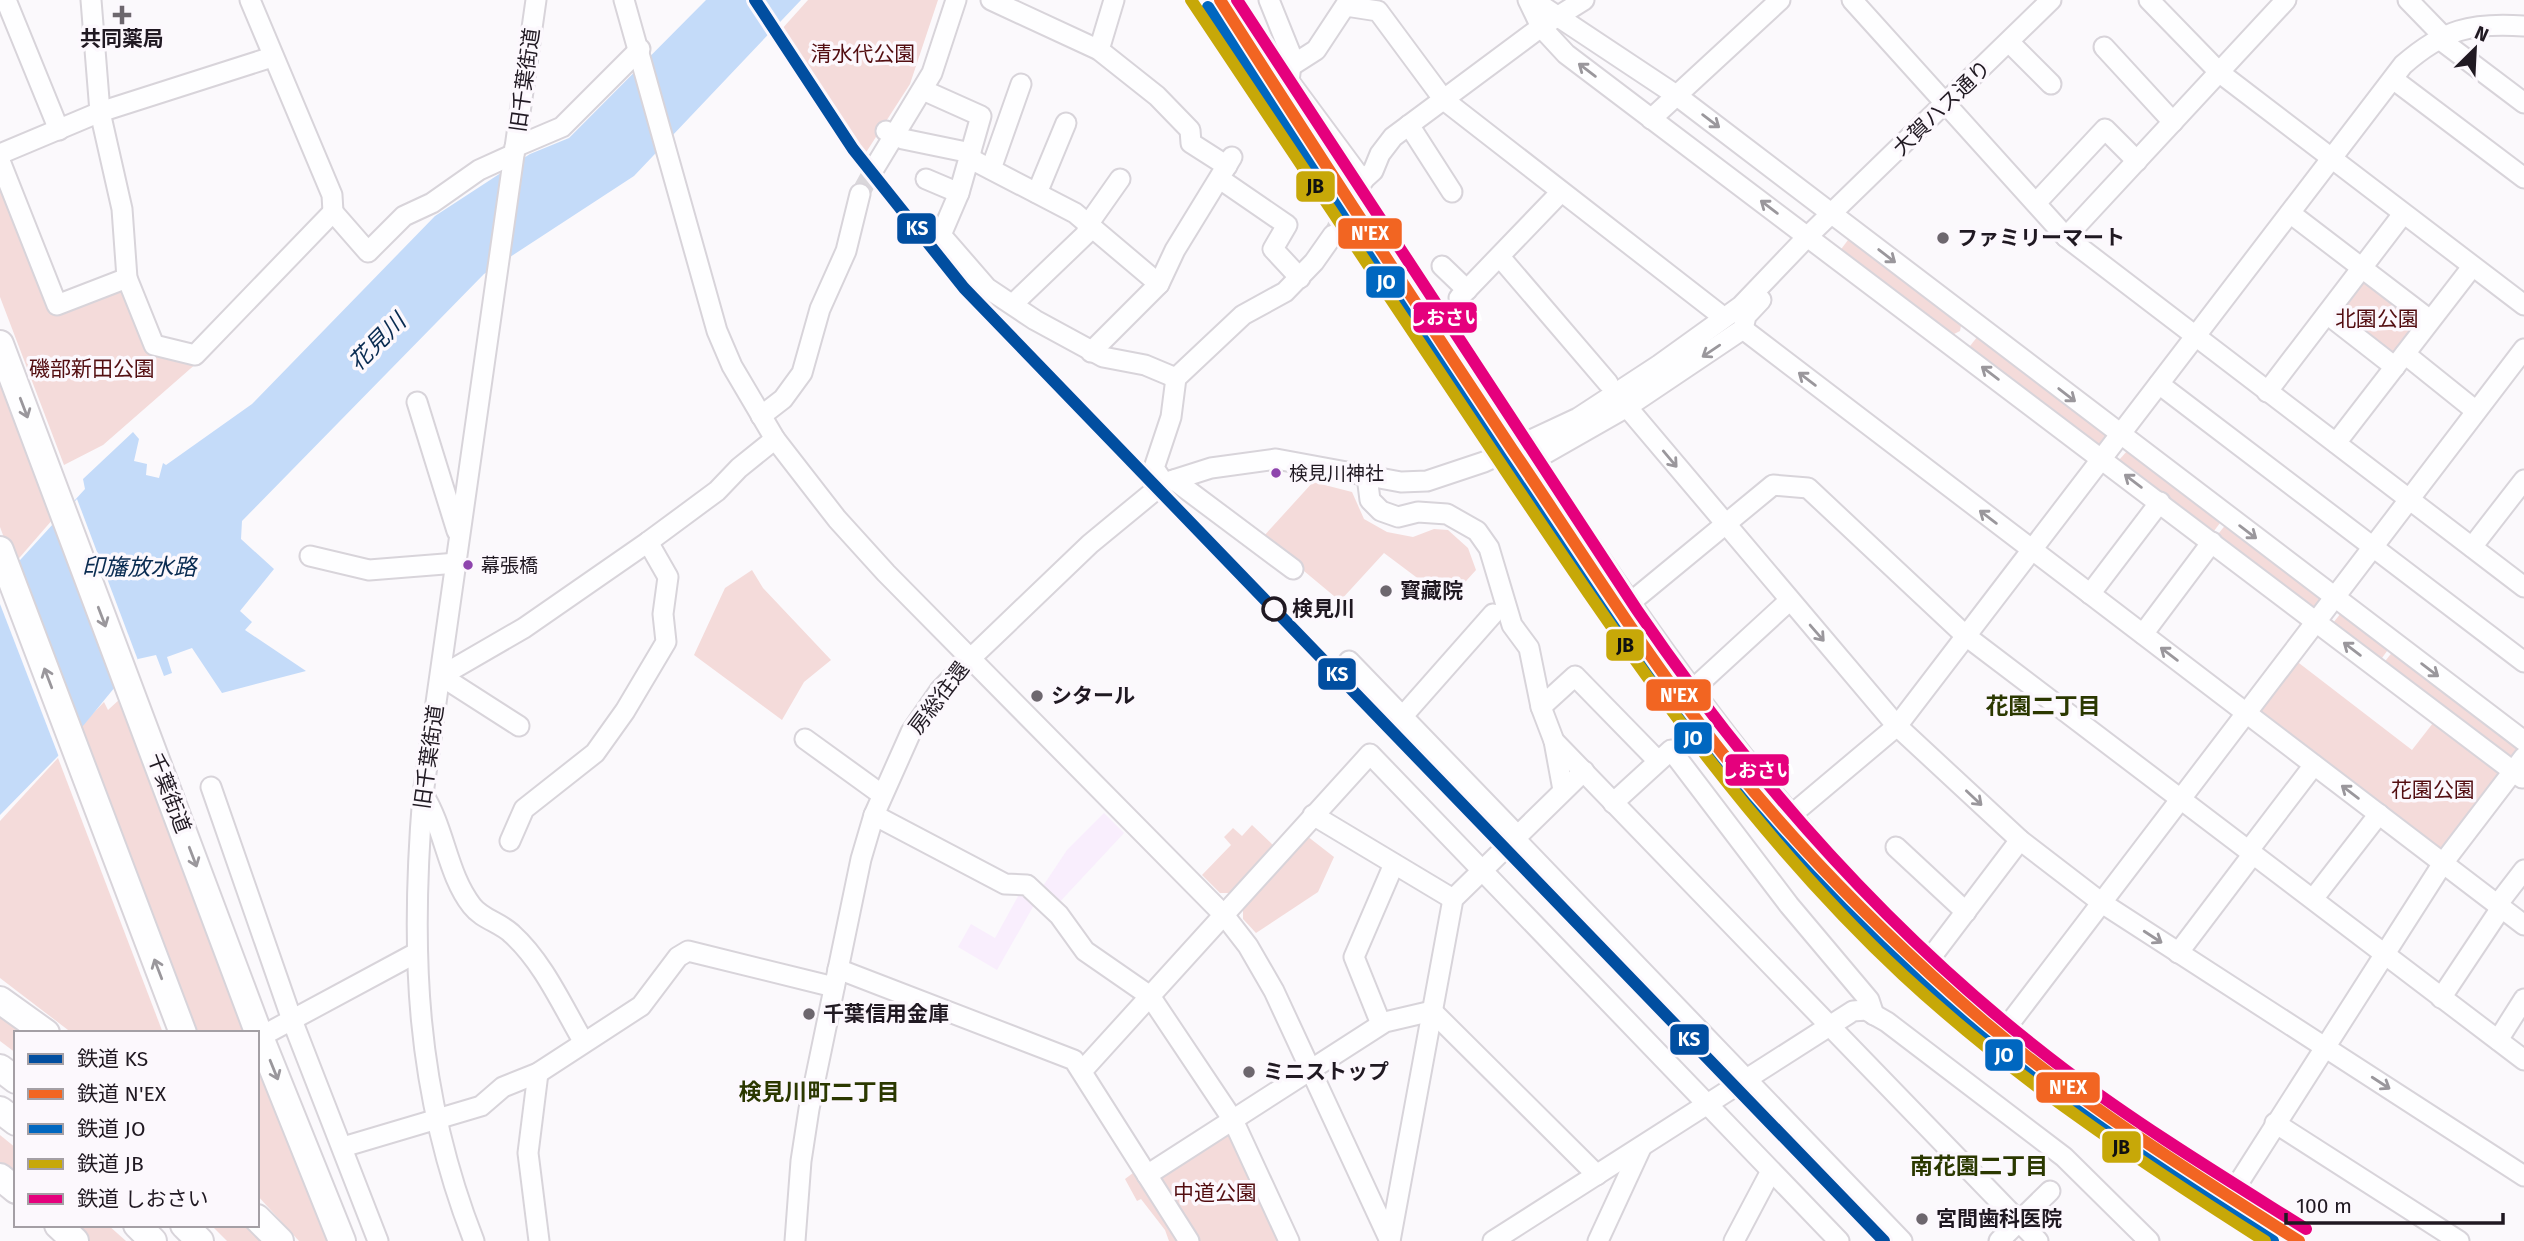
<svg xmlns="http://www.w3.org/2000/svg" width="2524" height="1241" font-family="'Fira Sans','Noto Sans JP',sans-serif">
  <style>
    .built { fill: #f9eefd }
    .green { fill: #f4dbda }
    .water { fill: #c4dbf9 }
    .pier { fill: #fbf9fc }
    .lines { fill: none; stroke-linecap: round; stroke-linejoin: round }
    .minor-tunnel { stroke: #dad7db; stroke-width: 19; stroke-dasharray: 19 10; stroke-linecap: butt }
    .minor-casing { stroke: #d8d4da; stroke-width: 23 }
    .highway-casing { stroke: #d8d4da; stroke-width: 30 }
    .minor { stroke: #fefeff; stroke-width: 19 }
    .highway { stroke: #fefeff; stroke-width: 26 }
    .minor-bridge-casing { stroke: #d8d4da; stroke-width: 23; stroke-linecap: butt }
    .minor-bridge { stroke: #fefeff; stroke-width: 19 }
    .rail-1-casing { stroke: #fcf8fd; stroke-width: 18 }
    .rail-2-casing { stroke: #fcf8fd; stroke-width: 18 }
    .rail-3-casing { stroke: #fcf8fd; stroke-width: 18 }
    .rail-4-casing { stroke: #fcf8fd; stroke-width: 18 }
    .rail-5-casing { stroke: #fcf8fd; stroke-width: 18 }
    .rail-1 { stroke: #014ea0; stroke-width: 12 }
    .rail-2 { stroke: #f26522; stroke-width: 12 }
    .rail-3 { stroke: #0067c0; stroke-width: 12 }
    .rail-4 { stroke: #c7a808; stroke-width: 12 }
    .rail-5 { stroke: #e5007d; stroke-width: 12 }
    .oneway { stroke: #9a979c }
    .poi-dot { fill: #6d676e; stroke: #fcf8fd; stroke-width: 2.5 }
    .bus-dot { fill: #8e44ad; stroke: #fcf8fd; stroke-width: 2.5 }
    .stop-dot { fill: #fcf8fd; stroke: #201922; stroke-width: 3.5 }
    .labels { text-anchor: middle; stroke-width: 7; stroke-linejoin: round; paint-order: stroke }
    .bus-label { font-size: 19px; fill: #201922; stroke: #fcf8fd; text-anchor: start }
    .poi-label { font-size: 21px; font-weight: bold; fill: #201922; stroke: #fcf8fd; text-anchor: start }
    .park-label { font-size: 21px; fill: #530e11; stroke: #fcf8fd }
    .street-label { font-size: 21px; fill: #201922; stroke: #fcf8fd }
    .stop-label { font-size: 21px; font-weight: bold; fill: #201922; stroke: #fcf8fd; text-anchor: start }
    .water-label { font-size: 23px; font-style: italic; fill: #092b51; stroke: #fcf8fd }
    .neighbourhood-label { font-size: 23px; font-weight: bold; fill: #2b3800; stroke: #fcf8fd }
    .line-badge { stroke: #fcf8fd; stroke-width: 2.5 }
    .badge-label { font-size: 19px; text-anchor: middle; font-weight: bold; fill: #fff }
    .pale-badge-label { font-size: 19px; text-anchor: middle; font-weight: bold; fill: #111 }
  </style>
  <rect width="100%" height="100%" fill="#fbf9fc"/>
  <g class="built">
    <polygon points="1104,813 1124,833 1055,907 1039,892 1067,850"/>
    <polygon points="1022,889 1038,898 997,970 958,947 971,924 995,938"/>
  </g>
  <g class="green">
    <polygon points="808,0 938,0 910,84 865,154 781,30"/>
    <polygon points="0,181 54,313 118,288 125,291 150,351 198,362 103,445 64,465 0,297"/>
    <polygon points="1851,236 1962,320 1960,331 1950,336 1839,252"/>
    <polygon points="2365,280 2419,320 2397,357 2336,310"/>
    <polygon points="1978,336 2106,430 2107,437 2100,446 2094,446 1972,353 1970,346"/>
    <polygon points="0,380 53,519 14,564 0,527"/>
    <polygon points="2128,450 2223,519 2211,535 2122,467 2119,460"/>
    <polygon points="1313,482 1352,492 1364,519 1387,532 1413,537 1434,529 1448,530 1468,548 1476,570 1448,601 1384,553 1340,601 1263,537"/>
    <polygon points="2227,523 2321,594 2322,600 2315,609 2309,609 2215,538"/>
    <polygon points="752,570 763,588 831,660 804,682 782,720 694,655 725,588"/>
    <polygon points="2341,613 2390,647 2379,662 2333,623"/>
    <polygon points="2394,650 2517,743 2515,754 2506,759 2382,665"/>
    <polygon points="2295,660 2412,750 2433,723 2497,772 2498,779 2445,848 2436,849 2260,715 2259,707"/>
    <polygon points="120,699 250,1033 193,1033 76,731 104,702 108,710"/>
    <polygon points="58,758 163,1033 72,1033 0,978 0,821"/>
    <polygon points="1252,825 1274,846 1231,893 1220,893 1202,875 1231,845 1224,837 1233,828 1242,836"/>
    <polygon points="1307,836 1334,857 1318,892 1256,933 1243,919 1243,906"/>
    <polygon points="0,1011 30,1033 16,1033 16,1053 0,1041"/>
    <polygon points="257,1053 332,1241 299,1241 257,1195"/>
    <polygon points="1227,1131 1234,1134 1283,1241 1197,1241 1161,1184 1163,1172"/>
    <polygon points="0,1135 16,1148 16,1179 0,1166"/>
    <polygon points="1137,1170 1184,1241 1169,1241 1165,1230 1141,1199 1137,1201 1125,1179"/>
    <polygon points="71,1225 108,1225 126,1241 89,1241"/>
    <polygon points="211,1225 253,1225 268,1241 227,1241"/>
  </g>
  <polygon class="water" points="706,0 801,0 634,176 484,274 242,521 241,539 274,569 240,611 252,622 245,630 306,671 222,693 192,648 167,657 172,673 164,676 156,655 138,659 60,754 0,815 0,582 85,489 83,479 133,432 139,439 134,461 147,464 146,475 159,478 163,463 166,465 252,404 435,216 530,154 569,138"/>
  <g class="pier">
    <polygon points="77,499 139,663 119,687 57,521"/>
    <polygon points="0,586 77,736 59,757 0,604"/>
  </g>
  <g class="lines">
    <g class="minor-tunnel">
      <polyline points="860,194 875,167"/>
      <polyline points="1333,235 1352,190"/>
    </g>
    <defs>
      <g id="minor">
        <polyline points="6,0 59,130"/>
        <polyline points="91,0 100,112 122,209 127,278 154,345 195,355 333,212 368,252 404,216 432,203 479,170 514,154"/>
        <polyline points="250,0 332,195 333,212"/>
        <polyline points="624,0 717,331 732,366 775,439 837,519 886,573 1224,915 1248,946 1274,991 1390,1241"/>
        <polyline points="991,0 1099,50 1157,96 1190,130 1191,143 1227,166"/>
        <polyline points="1269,0 1292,57 1289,81 1363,181"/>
        <polyline points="1528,0 1541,27 1566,54 2522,778"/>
        <polyline points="1533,0 1676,95 2524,741"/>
        <polyline points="1852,0 2066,237 2524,587"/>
        <polyline points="2149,0 2220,73 2524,305"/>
        <polyline points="2408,0 2442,35"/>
        <polyline points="1346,6 1378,11 1444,100 1718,313"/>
        <polyline points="2438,38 2524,103"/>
        <polyline points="2009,42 2051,84"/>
        <polyline points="2104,47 2173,122"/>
        <polyline points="1099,50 1114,0"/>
        <polyline points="1291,66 1316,50 1349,0"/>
        <polyline points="2393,79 2524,178"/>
        <polyline points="923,90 981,116 959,193 941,235 987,288 1035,320 1103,357 1145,365 1176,378"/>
        <polyline points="1651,119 1780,0"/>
        <polyline points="1409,125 1452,192"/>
        <polyline points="886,131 903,139 971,153"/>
        <polyline points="515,147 562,127 640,49"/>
        <polyline points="0,154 100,112 272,57"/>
        <polyline points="969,158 1075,213 1159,284"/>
        <polyline points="0,161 57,305 127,278"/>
        <polyline points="875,167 932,73 956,0"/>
        <polyline points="991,169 1021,84"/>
        <polyline points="926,179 959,193"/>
        <polyline points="1220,179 1287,225 1273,249 1300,278"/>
        <polyline points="1352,190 1373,171 1380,154 1393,137 1541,27 1584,0"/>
        <polyline points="1037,193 1066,123"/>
        <polyline points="2036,203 2105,129 2137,161"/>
        <polyline points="2290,213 2430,320"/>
        <polyline points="2066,237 2286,0"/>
        <polyline points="1500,257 1608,383"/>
        <polyline points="1442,266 1467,290"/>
        <polyline points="1459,298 1561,192"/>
        <path d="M 1761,300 L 1746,316 L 1743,329 L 1627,407 L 1534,460 C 1668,662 1805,861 1992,1018 C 2068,1081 2152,1135 2234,1190 L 2443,863 L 2524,757"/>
        <polyline points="1013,304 1086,234 1089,223 1120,179"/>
        <polyline points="2327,314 2395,367"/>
        <polyline points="1743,329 2524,925"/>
        <polyline points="1091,352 1159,284 1175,250 1232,157"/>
        <polyline points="2405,354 2476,411"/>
        <polyline points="2159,384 2524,662"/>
        <polyline points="2267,392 2403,214"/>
        <polyline points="417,402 457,531"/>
        <polyline points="1627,407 1897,726 2020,840 2102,903 2524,1176"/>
        <polyline points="761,416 783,399 802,373 820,309 846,251 860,194"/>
        <polyline points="2336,443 2472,267"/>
        <polyline points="1367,476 1370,500 1381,511 1398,517 1418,512 1447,514 1477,531 1489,548 1512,625 1529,648 1541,707 1554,741 2038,1241"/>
        <polyline points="1174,480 1293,569"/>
        <polyline points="1164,483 1154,468 1171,417 1176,378 1243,315 1285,292 1314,262 1333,235"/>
        <polyline points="2472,547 2524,480"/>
        <polyline points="310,556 369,570 457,563"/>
        <polyline points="2090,594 2160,502"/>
        <polyline points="1631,602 1773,485 1808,488 1966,636 2524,1060"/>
        <polyline points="2143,634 2212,542"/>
        <polyline points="1349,661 1518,836"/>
        <polyline points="441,676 524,628 648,542 717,491 739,468 775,439"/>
        <polyline points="441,676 519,726"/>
        <polyline points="1691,691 1789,601"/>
        <polyline points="1541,707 1575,676 1658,761"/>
        <polyline points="1402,717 1493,614"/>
        <polyline points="805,739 881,794"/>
        <polyline points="1554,741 1563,790"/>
        <polyline points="211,787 292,1020 378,1241"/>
        <path d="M 423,794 C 445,829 447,874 472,906 C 482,919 501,923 512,934 C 543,962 562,1005 583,1041"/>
        <polyline points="1613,803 1671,750 1789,905 1869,1000 1874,1015"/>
        <polyline points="874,815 1005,884 1027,885 1059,915 1085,951 1150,996 1233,1120 1289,1241"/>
        <polyline points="1313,815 1453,899"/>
        <path d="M 1790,816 L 1897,726 L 2403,65 C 2443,30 2471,22 2524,26"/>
        <polyline points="1516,840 1902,1241"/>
        <polyline points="510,841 524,809 595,753 625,711 666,642 663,614 668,577 648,542"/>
        <polyline points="1896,847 1966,912"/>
        <polyline points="2249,850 2314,765"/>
        <polyline points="2313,899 2379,814"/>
        <polyline points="2497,905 2524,870"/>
        <polyline points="2178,953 2253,854"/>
        <polyline points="1929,960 2020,840"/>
        <polyline points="838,969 1074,1060 1189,1241"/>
        <polyline points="2441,998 2501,908"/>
        <polyline points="1381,1024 1354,957 1394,864"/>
        <polyline points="2006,1028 2524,349"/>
        <polyline points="260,1037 416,953"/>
        <polyline points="2498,1040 2524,999"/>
        <polyline points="1082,1071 1370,754 1839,1241"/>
        <polyline points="538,1073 528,1153 539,1241"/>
        <polyline points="2275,1123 2459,1241"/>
        <polyline points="343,1147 481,1106 503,1087 538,1073 641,1006 678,957 688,951 834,987"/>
        <polyline points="1147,1175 1385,1022 1432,1011 1597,1175"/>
        <path d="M 474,1241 C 415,1091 410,952 423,794 L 536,0"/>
        <polyline points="795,1241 801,1161 809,1109 861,859 874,815 911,732 940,690 971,658 1090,544 1164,483 1211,468 1276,459 1401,482 1427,481 1484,462 1578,418 1659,365 1741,306 1808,236 2051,0"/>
        <polyline points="1390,1241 1453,899 1584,771"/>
        <polyline points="1493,1241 1853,1011 1866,1010 1887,1022 2064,1157 2149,1241"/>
        <polyline points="1598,1241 1641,1148"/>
        <polyline points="1734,1241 1771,1171"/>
        <polyline points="1999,1241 2050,1191"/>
      </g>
      <g id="highway">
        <polyline points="0,344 260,1037 342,1241"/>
        <polyline points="0,550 183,1033"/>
        <polyline points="0,1000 46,1033"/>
        <polyline points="0,1068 16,1080"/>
        <polyline points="0,1110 16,1122"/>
        <polyline points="0,1177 16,1190"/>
        <polyline points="257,1218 280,1241"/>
        <polyline points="58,1225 75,1241"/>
        <polyline points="137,1225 153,1241"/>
        <polyline points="184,1225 200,1241"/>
      </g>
    </defs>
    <use href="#minor" class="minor-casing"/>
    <use href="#highway" class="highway-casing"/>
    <use href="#minor" class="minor"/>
    <use href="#highway" class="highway"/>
    <defs>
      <polyline id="minor-bridge" points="1516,432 1534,460"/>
    </defs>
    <use href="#minor-bridge" class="minor-bridge-casing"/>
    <use href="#minor-bridge" class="minor-bridge"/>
    <defs>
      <polyline id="rail-1" points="755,0 853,149 964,288 1884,1241"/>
      <path id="rail-2" d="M 1220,0 C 1316,151 1413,300 1512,449 C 1579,548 1643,651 1716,745 C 1788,837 1871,922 1958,999 C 2063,1093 2181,1166 2299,1241"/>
      <path id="rail-3" d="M 1208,7 C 1304,159 1403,309 1502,459 C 1568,557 1631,659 1704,752 C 1769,835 1842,911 1919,982 C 2027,1083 2148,1162 2273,1241"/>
      <path id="rail-4" d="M 1191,0 C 1293,153 1395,305 1497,458 C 1619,640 1741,824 1903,975 C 2014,1078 2137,1160 2265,1241"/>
      <path id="rail-5" d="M 1237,0 L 1637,610 C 1755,783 1896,942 2064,1069 C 2141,1127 2225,1178 2306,1229"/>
    </defs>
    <use href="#rail-1" class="rail-1-casing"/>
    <use href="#rail-2" class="rail-2-casing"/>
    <use href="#rail-3" class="rail-3-casing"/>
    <use href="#rail-4" class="rail-4-casing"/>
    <use href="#rail-5" class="rail-5-casing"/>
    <use href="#rail-1" class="rail-1"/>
    <use href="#rail-2" class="rail-2"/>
    <use href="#rail-3" class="rail-3"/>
    <use href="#rail-4" class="rail-4"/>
    <use href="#rail-5" class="rail-5"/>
  </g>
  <defs><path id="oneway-shaft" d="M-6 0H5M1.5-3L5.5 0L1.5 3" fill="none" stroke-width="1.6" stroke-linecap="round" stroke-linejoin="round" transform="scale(1.75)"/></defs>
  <g class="oneway">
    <use href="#oneway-shaft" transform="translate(1587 70) rotate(-143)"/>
    <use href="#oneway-shaft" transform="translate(1711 121) rotate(37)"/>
    <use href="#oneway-shaft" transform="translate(1769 207) rotate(-143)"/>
    <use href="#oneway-shaft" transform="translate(1887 256) rotate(38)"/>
    <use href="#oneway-shaft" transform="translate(1711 351) rotate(146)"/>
    <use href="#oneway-shaft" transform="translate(1990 373) rotate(-143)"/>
    <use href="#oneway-shaft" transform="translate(1807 379) rotate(-143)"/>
    <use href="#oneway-shaft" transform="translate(2067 395) rotate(38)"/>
    <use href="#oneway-shaft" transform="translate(24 408) rotate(69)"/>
    <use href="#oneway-shaft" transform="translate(1670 459) rotate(50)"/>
    <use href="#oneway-shaft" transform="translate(2133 481) rotate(-143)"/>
    <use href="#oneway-shaft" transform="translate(1988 517) rotate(-143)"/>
    <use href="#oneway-shaft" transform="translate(2248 532) rotate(37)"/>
    <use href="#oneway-shaft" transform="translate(102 617) rotate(69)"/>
    <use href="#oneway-shaft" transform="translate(1817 633) rotate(49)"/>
    <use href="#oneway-shaft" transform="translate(2352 649) rotate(-143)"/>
    <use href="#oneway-shaft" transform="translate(2169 654) rotate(-143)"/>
    <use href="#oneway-shaft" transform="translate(2430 670) rotate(37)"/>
    <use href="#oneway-shaft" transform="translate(48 678) rotate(-111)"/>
    <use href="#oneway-shaft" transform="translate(2350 792) rotate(-143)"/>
    <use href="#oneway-shaft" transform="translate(1974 798) rotate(43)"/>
    <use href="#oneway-shaft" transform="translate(193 857) rotate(69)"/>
    <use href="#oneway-shaft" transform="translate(2153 937) rotate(33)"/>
    <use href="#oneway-shaft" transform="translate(158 969) rotate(-111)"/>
    <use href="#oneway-shaft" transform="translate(274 1070) rotate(68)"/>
    <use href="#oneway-shaft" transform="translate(2381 1083) rotate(33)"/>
  </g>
  <g class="poi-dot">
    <path d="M118.5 4.5h7v7h7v7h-7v7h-7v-7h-7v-7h7z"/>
    <circle cx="1943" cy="238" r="7"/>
    <circle cx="1386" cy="591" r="7"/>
    <circle cx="1037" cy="696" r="7"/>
    <circle cx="809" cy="1014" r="7"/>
    <circle cx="1249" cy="1072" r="7"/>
    <circle cx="1922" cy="1219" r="7"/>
  </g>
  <g class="bus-dot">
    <circle cx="1276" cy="473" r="6"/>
    <circle cx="468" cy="565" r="6"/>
  </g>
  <circle class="stop-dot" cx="1274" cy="609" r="11"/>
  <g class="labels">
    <g class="bus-label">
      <text x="1289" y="480">検見川神社</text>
      <text x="481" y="572">幕張橋</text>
    </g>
    <g class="poi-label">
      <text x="122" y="46" text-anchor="middle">共同薬局</text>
      <text x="1957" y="245">ファミリーマート</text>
      <text x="1400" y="598">寳藏院</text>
      <text x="1051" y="703">シタール</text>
      <text x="823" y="1021">千葉信用金庫</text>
      <text x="1263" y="1079">ミニストップ</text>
      <text x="1936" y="1226">宮間歯科医院</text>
    </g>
    <g class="park-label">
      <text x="863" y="61">清水代公園</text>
      <text x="2377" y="326">北園公園</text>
      <text x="92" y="376">磯部新田公園</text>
      <text x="2433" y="797">花園公園</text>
      <text x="1215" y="1200">中道公園</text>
    </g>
    <g class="street-label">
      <text transform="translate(525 80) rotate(-82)" y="7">旧千葉街道</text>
      <text transform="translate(1942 108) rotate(-44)" y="7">大賀ハス通り</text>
      <text transform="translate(939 698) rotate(-53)" y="7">房総往還</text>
      <text transform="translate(429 757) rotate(-82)" y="7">旧千葉街道</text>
      <text transform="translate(169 793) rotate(69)" y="7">千葉街道</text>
    </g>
    <g class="stop-label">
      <text x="1292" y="616">検見川</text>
    </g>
    <g class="water-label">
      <text transform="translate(377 342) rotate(-45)" y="8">花見川</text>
      <text x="139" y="575">印旛放水路</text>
    </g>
    <g class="neighbourhood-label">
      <text x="2043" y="714">花園二丁目</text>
      <text x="819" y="1100">検見川町二丁目</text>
      <text x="1979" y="1174">南花園二丁目</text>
    </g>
  </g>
  <g class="line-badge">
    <rect x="1295" y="170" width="41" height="33" rx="7" fill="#c7a808"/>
    <rect x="896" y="212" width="41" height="33" rx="7" fill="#014ea0"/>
    <rect x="1337" y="217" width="66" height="33" rx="7" fill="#f26522"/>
    <rect x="1365" y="265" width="41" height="34" rx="7" fill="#0067c0"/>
    <rect x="1412" y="301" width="66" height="33" rx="7" fill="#e5007d"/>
    <rect x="1605" y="628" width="40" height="34" rx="7" fill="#c7a808"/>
    <rect x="1317" y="657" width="40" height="34" rx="7" fill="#014ea0"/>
    <rect x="1645" y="678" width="67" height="34" rx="7" fill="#f26522"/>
    <rect x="1673" y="721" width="40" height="34" rx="7" fill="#0067c0"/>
    <rect x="1724" y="753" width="66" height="34" rx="7" fill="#e5007d"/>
    <rect x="1669" y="1023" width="41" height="33" rx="7" fill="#014ea0"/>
    <rect x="1984" y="1038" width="40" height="34" rx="7" fill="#0067c0"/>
    <rect x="2035" y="1071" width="66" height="33" rx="7" fill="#f26522"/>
    <rect x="2101" y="1130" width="41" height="34" rx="7" fill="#c7a808"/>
  </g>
  <g class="badge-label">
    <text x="917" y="235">KS</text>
    <text x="1370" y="240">N'EX</text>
    <text x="1386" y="289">JO</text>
    <text x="1445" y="324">しおさい</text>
    <text x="1337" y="681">KS</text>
    <text x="1679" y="702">N'EX</text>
    <text x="1693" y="745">JO</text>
    <text x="1757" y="777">しおさい</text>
    <text x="1689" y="1046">KS</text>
    <text x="2004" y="1062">JO</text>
    <text x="2068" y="1094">N'EX</text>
  </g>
  <g class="pale-badge-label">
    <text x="1315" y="193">JB</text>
    <text x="1625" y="652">JB</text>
    <text x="2121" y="1154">JB</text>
  </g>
  <rect x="14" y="1031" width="245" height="196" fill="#fcf8fd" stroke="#a49fa5" stroke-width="2"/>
  <rect x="28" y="1054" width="35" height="10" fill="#014ea0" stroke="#a49fa5" stroke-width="2"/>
  <text x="77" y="1066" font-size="21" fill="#201922">鉄道 KS</text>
  <rect x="28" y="1089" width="35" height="10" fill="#f26522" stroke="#a49fa5" stroke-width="2"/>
  <text x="77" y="1101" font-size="21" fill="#201922">鉄道 N'EX</text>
  <rect x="28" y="1124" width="35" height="10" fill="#0067c0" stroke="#a49fa5" stroke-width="2"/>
  <text x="77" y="1136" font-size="21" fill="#201922">鉄道 JO</text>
  <rect x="28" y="1159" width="35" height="10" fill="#c7a808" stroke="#a49fa5" stroke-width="2"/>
  <text x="77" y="1171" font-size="21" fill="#201922">鉄道 JB</text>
  <rect x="28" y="1194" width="35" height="10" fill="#e5007d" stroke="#a49fa5" stroke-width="2"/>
  <text x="77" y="1206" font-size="21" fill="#201922">鉄道 しおさい</text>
  <g transform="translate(2475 49) rotate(24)" stroke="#fcf8fd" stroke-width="5" paint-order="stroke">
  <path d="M0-5L12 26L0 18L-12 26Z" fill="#201922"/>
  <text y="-10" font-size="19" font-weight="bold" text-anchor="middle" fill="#201922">N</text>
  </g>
  <path d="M2286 1213v10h217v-10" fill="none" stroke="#201922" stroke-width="3.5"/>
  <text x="2296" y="1213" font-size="21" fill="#201922" stroke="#fcf8fd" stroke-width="5" paint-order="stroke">100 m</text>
</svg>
